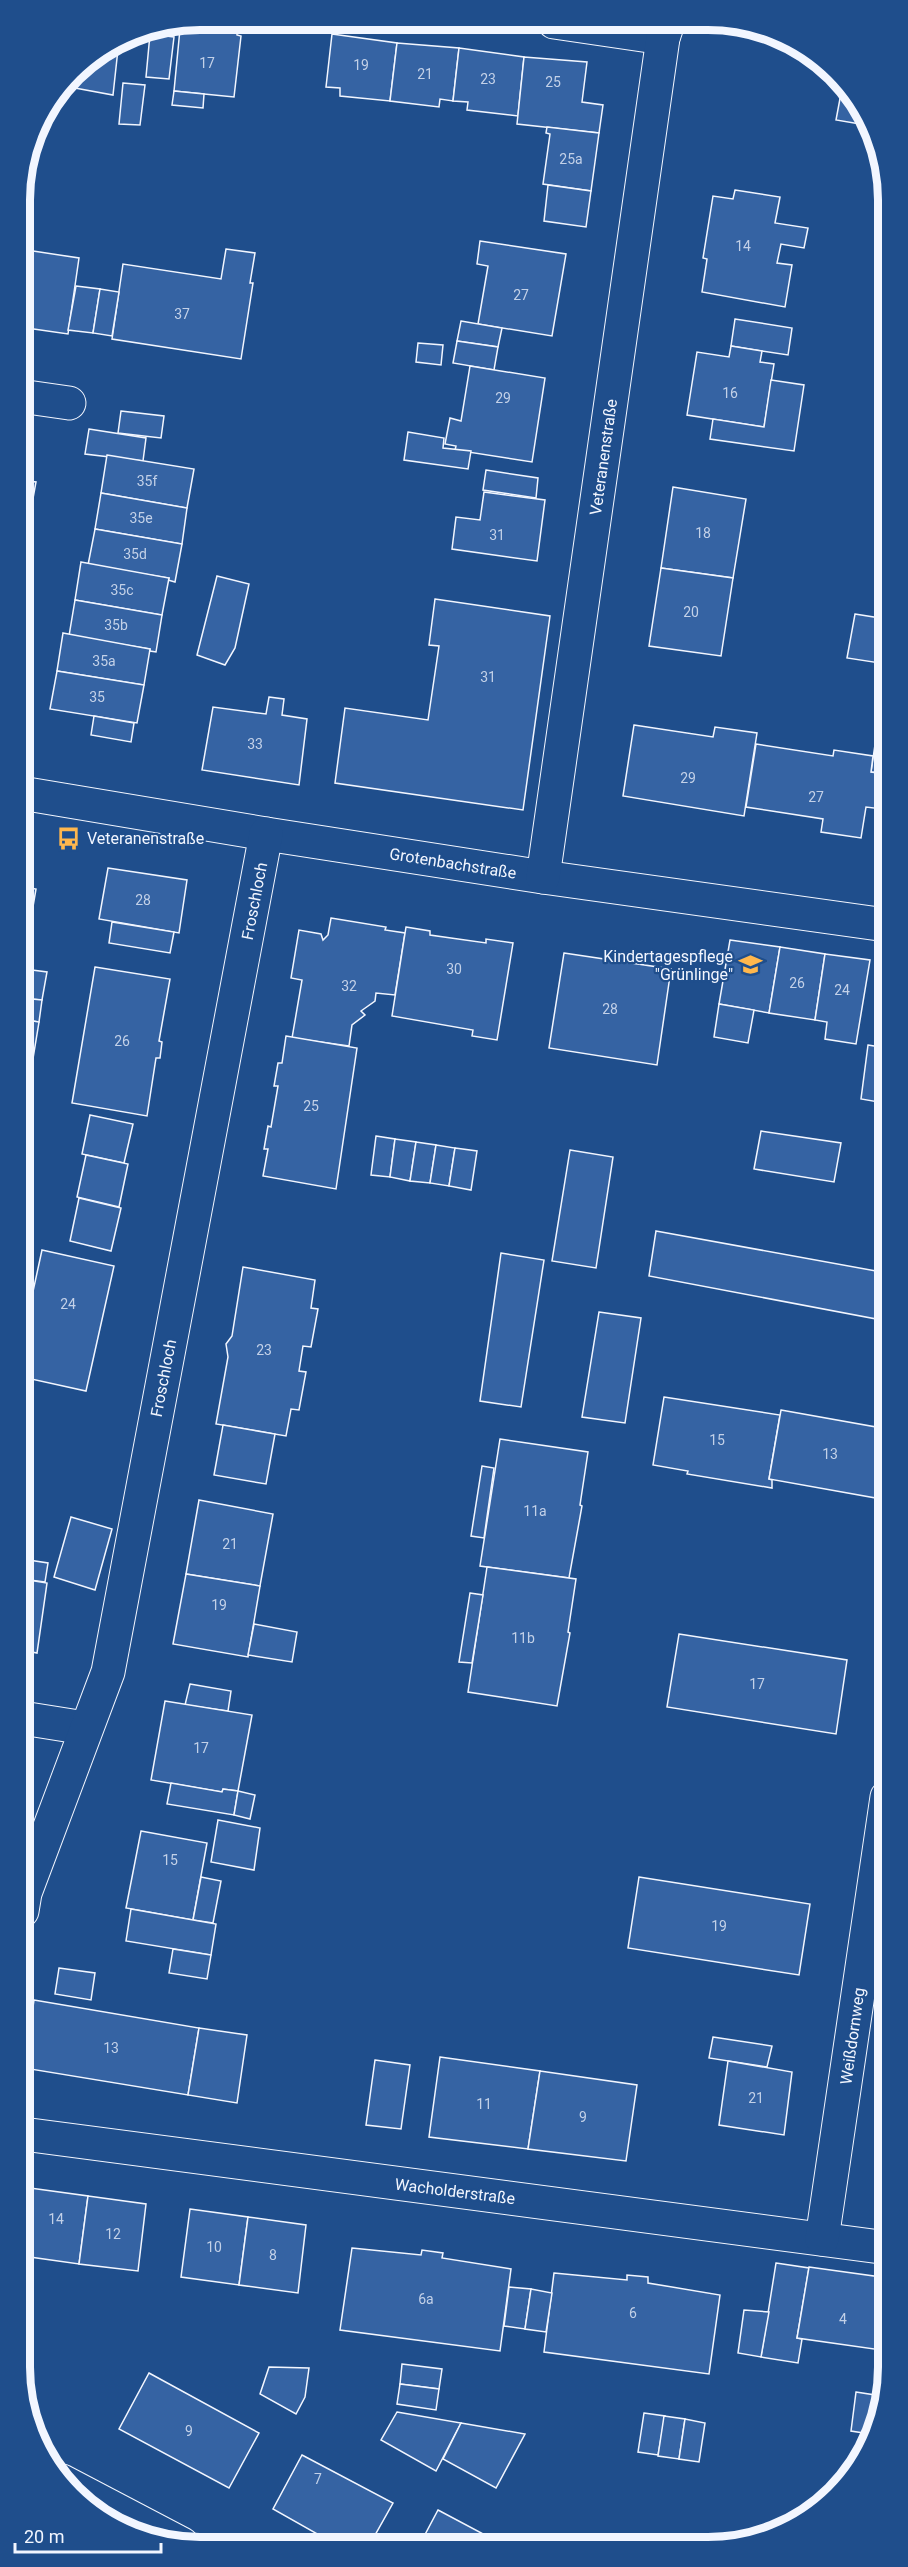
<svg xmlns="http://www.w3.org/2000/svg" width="908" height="2567" font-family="Roboto,sans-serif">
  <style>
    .building { fill: #3563a3; stroke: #f2f6ff; stroke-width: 1.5 }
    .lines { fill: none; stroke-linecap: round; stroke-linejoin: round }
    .minor-casing { stroke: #f2f6ff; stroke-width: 35 }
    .minor { stroke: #1f4e8c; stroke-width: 33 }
    .labels { text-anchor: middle; stroke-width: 4.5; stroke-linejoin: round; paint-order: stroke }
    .number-label { font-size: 14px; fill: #c3d1e8 }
    .street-label { font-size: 16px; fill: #f2f6ff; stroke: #1f4e8c }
    .poi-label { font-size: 16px; fill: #f2f6ff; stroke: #1f4e8c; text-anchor: start }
    .rim { fill: none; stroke: #f2f6ff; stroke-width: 8 }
  </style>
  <rect width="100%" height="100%" fill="#1f4e8c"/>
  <g class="building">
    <polygon points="180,29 212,33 216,29 237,31 237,35 241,36 234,97 174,91"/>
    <polygon points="150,34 174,37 169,79 146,77"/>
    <polygon points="332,34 397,43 390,101 340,96 340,88 326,87"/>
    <polygon points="119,40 113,95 64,86 81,64"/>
    <polygon points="397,43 459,48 453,101 440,99 439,107 390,101"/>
    <polygon points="459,48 524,57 518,116 467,110 468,102 453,101"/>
    <polygon points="524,57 587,62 582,102 603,105 599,133 517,124"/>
    <polygon points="837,74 870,120 872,126 836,120 842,88 835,86"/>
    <polygon points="123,83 145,85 140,125 119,124"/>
    <polygon points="174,91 204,94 203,108 172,105"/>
    <polygon points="547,127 599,133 591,191 543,184 550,134 546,133"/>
    <polygon points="548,185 591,191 586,227 544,221"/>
    <polygon points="735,190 780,197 775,223 808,228 804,248 781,244 777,263 792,265 785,307 702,292 707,259 703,258 713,196 733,199"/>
    <polygon points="480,241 566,254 552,336 478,324 488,266 477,264"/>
    <polygon points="20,249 79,258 68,334 20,327"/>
    <polygon points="226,249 255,253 250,283 253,283 241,359 112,339 123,264 221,279"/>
    <polygon points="76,286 100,289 93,333 68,330"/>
    <polygon points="100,289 119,292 112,336 93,333"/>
    <polygon points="735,319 792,328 788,355 731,346"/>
    <polygon points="461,321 502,328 498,347 457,341"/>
    <polygon points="457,341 498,347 494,370 453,363"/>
    <polygon points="418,343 443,345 441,365 416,362"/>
    <polygon points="731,346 762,351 760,362 774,364 764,427 687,415 697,352 729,357"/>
    <polygon points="470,366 545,378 532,462 455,450 456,446 445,444 450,418 461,421"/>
    <polygon points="771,380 804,385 794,451 710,439 713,419 764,427"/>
    <polygon points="121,411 164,416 161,438 118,433"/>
    <polygon points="89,429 146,438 143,461 85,454"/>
    <polygon points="408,432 444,438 443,448 471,451 468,469 404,460"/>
    <polygon points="107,455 194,469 187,508 101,493"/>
    <polygon points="486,470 538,478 536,498 483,490"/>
    <polygon points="20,480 36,482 32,504 20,502"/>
    <polygon points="673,487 746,499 733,578 661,568"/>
    <polygon points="484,492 545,500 537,561 452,549 456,517 480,520"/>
    <polygon points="101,493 187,508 182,544 95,529"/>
    <polygon points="95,529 182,544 175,582 168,580 169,578 88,565"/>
    <polygon points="81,562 169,578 162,615 75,600"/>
    <polygon points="661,568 733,578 721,656 649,646"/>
    <polygon points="217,576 249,584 235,648 225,665 197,655"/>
    <polygon points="435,599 550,616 523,810 335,783 345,708 428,720 439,646 429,645"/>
    <polygon points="75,600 162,615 156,652 150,651 150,649 69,636"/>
    <polygon points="855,614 886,619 886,664 847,658"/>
    <polygon points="63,633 150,649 144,685 57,671"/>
    <polygon points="57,671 144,685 137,723 50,709"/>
    <polygon points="269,697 284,699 282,715 307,719 299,785 202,770 213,707 266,714"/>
    <polygon points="94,716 134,723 131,742 91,735"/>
    <polygon points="634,725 713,737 715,727 757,733 744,816 623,796"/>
    <polygon points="876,738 886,739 886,774 871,772"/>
    <polygon points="756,744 833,756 834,750 873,756 871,772 886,774 882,809 866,807 861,838 821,832 823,819 746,807"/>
    <polygon points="108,868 187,880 179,933 99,919"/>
    <polygon points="21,876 25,876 30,888 36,889 25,953 22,953 21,959"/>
    <polygon points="331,918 386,927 385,930 405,933 395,995 376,993 375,1001 361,1011 365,1015 352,1025 349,1046 292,1038 302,980 291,978 299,930 321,934 323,940 328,935"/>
    <polygon points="112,922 174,932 170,953 109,943"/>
    <polygon points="406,927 430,931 430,935 486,943 486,939 513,943 497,1040 472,1036 473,1030 392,1016"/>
    <polygon points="730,940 780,947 769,1013 719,1004"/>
    <polygon points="780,947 825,954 815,1020 769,1013"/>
    <polygon points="564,953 671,969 657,1065 549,1048"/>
    <polygon points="825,954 870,960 856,1044 825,1039 827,1022 815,1020"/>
    <polygon points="95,967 170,979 159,1041 162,1042 160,1058 156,1058 147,1116 72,1103"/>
    <polygon points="32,970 47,972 42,1000 28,999"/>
    <polygon points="22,998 42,1000 39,1022 21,1019"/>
    <polygon points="719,1004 754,1010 748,1043 714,1037"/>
    <polygon points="21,1019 39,1022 25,1107 21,1107"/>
    <polygon points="286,1036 357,1048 336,1189 263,1176 268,1149 264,1149 268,1126 271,1127 278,1086 274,1086 278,1063 282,1063"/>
    <polygon points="868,1045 886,1048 886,1088 884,1103 861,1099"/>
    <polygon points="90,1115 133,1124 124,1163 82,1154"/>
    <polygon points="761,1131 841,1143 834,1182 754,1169"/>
    <polygon points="376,1136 395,1139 390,1177 371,1175"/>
    <polygon points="395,1139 416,1142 410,1181 390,1177"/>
    <polygon points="416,1142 436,1145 430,1183 410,1181"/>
    <polygon points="436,1145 455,1148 449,1186 430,1183"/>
    <polygon points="455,1148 477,1151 471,1190 449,1186"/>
    <polygon points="570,1150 613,1157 596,1268 552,1261"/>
    <polygon points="86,1155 128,1164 119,1207 77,1197"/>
    <polygon points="79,1198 121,1208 111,1251 70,1241"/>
    <polygon points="656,1231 887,1273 887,1321 649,1276"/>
    <polygon points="42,1250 114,1266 86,1391 22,1377 22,1342"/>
    <polygon points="501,1253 544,1260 521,1407 480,1401"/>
    <polygon points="243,1267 315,1280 311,1308 318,1309 311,1347 303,1346 299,1371 306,1372 299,1410 291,1409 286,1436 216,1424 228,1357 226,1344 232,1336"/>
    <polygon points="599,1312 641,1318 625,1423 582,1417"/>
    <polygon points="664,1397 780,1415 769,1479 772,1480 772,1488 687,1474 688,1471 653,1465"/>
    <polygon points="781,1410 887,1429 887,1500 769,1479"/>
    <polygon points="223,1425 275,1434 266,1484 214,1475"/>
    <polygon points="500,1439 588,1452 580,1505 582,1506 569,1578 480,1566"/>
    <polygon points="482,1466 494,1468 484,1538 471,1536"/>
    <polygon points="199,1500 273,1514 260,1586 186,1574"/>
    <polygon points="71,1517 112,1529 95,1590 54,1577"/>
    <polygon points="22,1559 48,1563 45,1582 22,1579"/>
    <polygon points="487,1567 576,1579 568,1632 570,1633 557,1706 468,1692"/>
    <polygon points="186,1574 260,1586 248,1657 173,1644"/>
    <polygon points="22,1579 47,1583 37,1653 22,1650"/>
    <polygon points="470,1593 483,1595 472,1663 459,1662"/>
    <polygon points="254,1624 297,1632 292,1662 248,1655"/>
    <polygon points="679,1634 847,1660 836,1734 667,1707"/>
    <polygon points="190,1684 231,1691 228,1711 185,1705"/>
    <polygon points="165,1701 252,1715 238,1791 223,1789 222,1792 151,1780"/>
    <polygon points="171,1783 222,1792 223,1789 238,1791 234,1815 167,1804"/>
    <polygon points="238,1791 255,1795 250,1819 234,1815"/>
    <polygon points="218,1820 260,1828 254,1870 211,1862"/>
    <polygon points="141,1831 207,1843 193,1920 126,1908"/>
    <polygon points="201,1877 221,1881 213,1923 193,1920"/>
    <polygon points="639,1877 810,1904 799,1975 628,1948"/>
    <polygon points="131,1909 216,1924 211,1955 126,1941"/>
    <polygon points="173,1949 211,1955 207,1979 169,1973"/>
    <polygon points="59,1968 95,1973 91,2000 55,1994"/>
    <polygon points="34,2000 199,2028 188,2095 24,2068"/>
    <polygon points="199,2028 247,2035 237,2103 188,2095"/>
    <polygon points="713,2037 772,2046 767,2067 709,2058"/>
    <polygon points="440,2057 540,2071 528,2149 429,2137"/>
    <polygon points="375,2060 410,2065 401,2129 366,2125"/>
    <polygon points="728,2061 792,2072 784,2135 719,2125"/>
    <polygon points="540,2071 637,2085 626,2161 528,2149"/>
    <polygon points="882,2151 888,2152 888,2192 876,2190"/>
    <polygon points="30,2188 88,2196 79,2264 23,2256"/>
    <polygon points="88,2196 146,2204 138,2271 79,2264"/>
    <polygon points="190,2209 248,2217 239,2285 181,2277"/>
    <polygon points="248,2217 306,2225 298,2293 239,2285"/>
    <polygon points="352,2248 421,2255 422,2250 443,2253 442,2258 511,2269 500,2351 340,2330"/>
    <polygon points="776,2263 809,2268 797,2338 802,2339 798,2363 761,2357"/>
    <polygon points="809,2267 888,2278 888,2300 881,2350 797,2338"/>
    <polygon points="554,2273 627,2280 627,2275 648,2277 648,2283 720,2295 709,2374 544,2352"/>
    <polygon points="509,2287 531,2289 525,2329 504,2326"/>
    <polygon points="531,2289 552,2293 546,2332 525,2329"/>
    <polygon points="744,2310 769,2312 761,2357 738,2353"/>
    <polygon points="402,2364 442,2369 439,2389 400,2384"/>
    <polygon points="269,2367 309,2368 305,2397 296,2414 260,2394"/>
    <polygon points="149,2373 259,2433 229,2488 119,2429"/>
    <polygon points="881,2382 887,2383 876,2430 874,2430"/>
    <polygon points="400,2384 439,2389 436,2410 397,2404"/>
    <polygon points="856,2392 875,2395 870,2434 851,2431"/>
    <polygon points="397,2412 461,2423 436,2471 381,2440"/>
    <polygon points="644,2413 665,2416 658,2455 638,2452"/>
    <polygon points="664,2416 685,2419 679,2459 658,2456"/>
    <polygon points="685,2419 705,2423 699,2462 679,2459"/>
    <polygon points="461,2423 525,2434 496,2488 443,2459"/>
    <polygon points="302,2455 393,2503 370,2544 335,2544 273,2509"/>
    <polygon points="438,2510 502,2544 420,2544"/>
  </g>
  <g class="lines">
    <defs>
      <g id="minor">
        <polyline points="554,22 663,38"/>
        <polyline points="20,396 69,403"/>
        <polyline points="21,793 266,834 543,877 886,925"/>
        <polyline points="543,877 663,38 668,23"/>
        <polyline points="22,1718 85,1728"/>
        <polyline points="22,1911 25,1893 108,1672 266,834"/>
        <polyline points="23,2134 888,2248"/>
        <polyline points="822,2239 887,1797"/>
        <polyline points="62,2481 182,2544"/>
      </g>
    </defs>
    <use href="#minor" class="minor-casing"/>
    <use href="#minor" class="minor"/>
  </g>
  <defs>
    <symbol id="bus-bare" viewBox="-9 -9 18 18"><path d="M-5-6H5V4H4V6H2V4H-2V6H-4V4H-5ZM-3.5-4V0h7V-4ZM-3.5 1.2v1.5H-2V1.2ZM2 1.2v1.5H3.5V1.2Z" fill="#ffb74d" stroke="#1f4e8c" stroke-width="2.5" paint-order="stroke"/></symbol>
    <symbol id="school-bare" viewBox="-9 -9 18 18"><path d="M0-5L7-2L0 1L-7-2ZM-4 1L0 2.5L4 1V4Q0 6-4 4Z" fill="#ffb74d" stroke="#1f4e8c" stroke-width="2.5" paint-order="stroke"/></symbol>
  </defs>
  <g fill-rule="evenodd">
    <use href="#bus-bare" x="52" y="822" width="33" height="33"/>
    <use href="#school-bare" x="734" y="948" width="33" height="33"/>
  </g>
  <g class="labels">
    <g class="number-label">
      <text x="207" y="68">17</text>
      <text x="361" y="70">19</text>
      <text x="425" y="79">21</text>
      <text x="488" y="84">23</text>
      <text x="553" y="87">25</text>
      <text x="571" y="164">25a</text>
      <text x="743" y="251">14</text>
      <text x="521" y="300">27</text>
      <text x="182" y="319">37</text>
      <text x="730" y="398">16</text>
      <text x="503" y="403">29</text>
      <text x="147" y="486">35f</text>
      <text x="141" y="523">35e</text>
      <text x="703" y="538">18</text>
      <text x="497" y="540">31</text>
      <text x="135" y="559">35d</text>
      <text x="122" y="595">35c</text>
      <text x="691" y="617">20</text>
      <text x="116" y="630">35b</text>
      <text x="104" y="666">35a</text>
      <text x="488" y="682">31</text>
      <text x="97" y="702">35</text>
      <text x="255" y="749">33</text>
      <text x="688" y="783">29</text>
      <text x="816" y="802">27</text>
      <text x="143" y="905">28</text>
      <text x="454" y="974">30</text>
      <text x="797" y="988">26</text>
      <text x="349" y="991">32</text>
      <text x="842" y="995">24</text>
      <text x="610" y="1014">28</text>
      <text x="122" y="1046">26</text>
      <text x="311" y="1111">25</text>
      <text x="68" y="1309">24</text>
      <text x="264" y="1355">23</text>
      <text x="717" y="1445">15</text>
      <text x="830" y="1459">13</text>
      <text x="535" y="1516">11a</text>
      <text x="230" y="1549">21</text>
      <text x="219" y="1610">19</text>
      <text x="523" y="1643">11b</text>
      <text x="757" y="1689">17</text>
      <text x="201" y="1753">17</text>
      <text x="170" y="1865">15</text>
      <text x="719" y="1931">19</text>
      <text x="111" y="2053">13</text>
      <text x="756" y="2103">21</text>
      <text x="484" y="2109">11</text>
      <text x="583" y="2122">9</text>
      <text x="56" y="2224">14</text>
      <text x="113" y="2239">12</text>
      <text x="214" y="2252">10</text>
      <text x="273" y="2260">8</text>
      <text x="426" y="2304">6a</text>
      <text x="633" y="2318">6</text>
      <text x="843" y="2324">4</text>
      <text x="189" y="2436">9</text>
      <text x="318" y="2484">7</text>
    </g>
    <g class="street-label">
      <text transform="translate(603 457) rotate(-82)" y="6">Veteranenstraße</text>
      <text transform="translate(453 863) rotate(9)" y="6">Grotenbachstraße</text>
      <text transform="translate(254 901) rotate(-79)" y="6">Froschloch</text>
      <text transform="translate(163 1378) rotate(-79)" y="6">Froschloch</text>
      <text transform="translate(852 2036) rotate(-82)" y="6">Weißdornweg</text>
      <text transform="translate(455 2191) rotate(7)" y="6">Wacholderstraße</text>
    </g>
    <g class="poi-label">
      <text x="87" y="844">Veteranenstraße</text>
      <text x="733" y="962" text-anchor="end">Kindertagespflege<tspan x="733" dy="18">"Grünlinge"</tspan></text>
    </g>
  </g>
  <path d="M0 0H908V2567H0ZM200 30H708A170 170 0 0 1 878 200V2367A170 170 0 0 1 708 2537H200A170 170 0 0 1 30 2367V200A170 170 0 0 1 200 30Z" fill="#1f4e8c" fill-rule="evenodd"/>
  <path class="rim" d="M200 30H708A170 170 0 0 1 878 200V2367A170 170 0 0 1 708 2537H200A170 170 0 0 1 30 2367V200A170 170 0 0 1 200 30Z"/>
  <path d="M15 2543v9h146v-9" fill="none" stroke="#f2f6ff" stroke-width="3"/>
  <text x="24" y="2543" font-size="18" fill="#f2f6ff" stroke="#1f4e8c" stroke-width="4.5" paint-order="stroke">20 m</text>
</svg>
